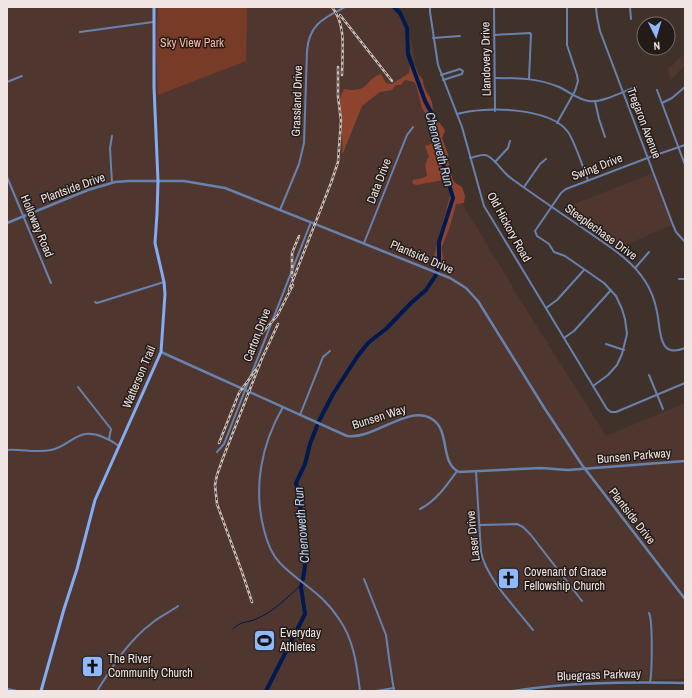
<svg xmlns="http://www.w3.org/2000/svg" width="692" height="698" font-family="'Archivo Narrow',sans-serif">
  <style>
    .built { fill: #4f3730 }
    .green { fill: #773b28 }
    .forest { fill: #8d432d }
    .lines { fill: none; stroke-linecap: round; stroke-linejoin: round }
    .stream { stroke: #001950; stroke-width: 1 }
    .river { stroke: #001950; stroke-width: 4 }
    .minor { stroke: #6882ae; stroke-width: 2 }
    .tertiary { stroke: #6882ae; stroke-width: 2.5 }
    .secondary { stroke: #83acf3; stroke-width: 3 }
    .rail-casing { stroke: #cabeba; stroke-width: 2.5 }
    .rail { stroke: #221b18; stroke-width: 1; stroke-dasharray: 3; stroke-linecap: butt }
    .labels { text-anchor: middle; stroke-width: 3; stroke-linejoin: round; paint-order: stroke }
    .park-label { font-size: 12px; fill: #f9b7a3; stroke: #221b18 }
    .street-label { font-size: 12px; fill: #f0e5e2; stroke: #221b18 }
    .poi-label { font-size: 12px; fill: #f0e5e2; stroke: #221b18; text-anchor: start }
    .water-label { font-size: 13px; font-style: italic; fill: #bed3f6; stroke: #221b18 }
  </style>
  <rect width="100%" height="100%" fill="#41312b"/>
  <g class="built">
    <polygon points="7,7 391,7 408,25 425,110 443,177 465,208 521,301 606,436 685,403 685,679 567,682 501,691 7,691"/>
    <polygon points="685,53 685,66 671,79 668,69"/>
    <polygon points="653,173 672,225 616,249 566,215 574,204"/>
  </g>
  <polygon class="green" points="158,7 247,7 246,61 158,95 156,45"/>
  <path class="forest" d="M 410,65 L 415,66 L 419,75 L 423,80 C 423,91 431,95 432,103 C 433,107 432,112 434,116 C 437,122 443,125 445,131 L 442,138 L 448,154 L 449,169 L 454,182 L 462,187 L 465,196 L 464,203 L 456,204 C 454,212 452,220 449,229 C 447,235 444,241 442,247 C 441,254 447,262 441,268 L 433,265 L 432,264 L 450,196 L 449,187 L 446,181 L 443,180 L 416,185 L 412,183 L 413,180 L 423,178 L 427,176 C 426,166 423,165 429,157 L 425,146 L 434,143 L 435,140 L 427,116 L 422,108 L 416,85 L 414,82 L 405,80 L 401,85 L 396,85 L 392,90 L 380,92 L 362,106 L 343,153 L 342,153 C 342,149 343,144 342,140 C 340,123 335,105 344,89 C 369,94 365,79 381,74 L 386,83 L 392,84 L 409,73 Z"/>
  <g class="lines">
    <path class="stream" d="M 233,629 C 240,621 247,623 256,619 C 273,612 288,597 301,585"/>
    <g class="river">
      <polyline points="319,421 333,394 357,357 368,343 387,328 411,303 426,290 436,275 439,260 439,242 453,198 439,150 431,112 425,101 408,54 407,28 400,13 394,7"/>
      <polyline points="303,579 305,566 303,534 299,496 296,483 305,464 310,444 317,426"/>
      <polyline points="266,691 305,614 301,587 302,583"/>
    </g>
    <g class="minor">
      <polyline points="430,7 430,12 438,65 462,127 484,206 607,409 611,412 616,412 685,383"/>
      <polyline points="494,7 495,111"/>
      <polyline points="596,7 597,17 600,31 673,225 676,232 685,242"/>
      <polyline points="630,7 631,19"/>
      <polyline points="80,32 153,22"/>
      <polyline points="494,35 530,33 531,34 529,79"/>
      <polyline points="433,38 460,36"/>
      <polyline points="441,75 460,69 463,71 462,74 443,80"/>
      <path d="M 495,78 C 517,78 538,78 559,87 C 568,91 579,100 589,101 C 602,103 624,91 636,87"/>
      <polyline points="7,82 22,76"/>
      <polyline points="657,90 685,165"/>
      <polyline points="595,101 599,119 605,137"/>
      <polyline points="662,103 672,98 685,87"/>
      <path d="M 457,114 C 484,106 550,107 568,132 C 575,142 583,168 588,180"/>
      <polyline points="557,123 575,91 578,81 577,75 567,45 567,7"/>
      <path d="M 470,158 C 476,157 483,153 488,156 C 497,161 503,173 512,179 C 537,197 562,214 587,231 C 608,246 631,259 645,281 C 651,290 655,301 657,312 C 661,328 657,360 685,348"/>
      <polyline points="495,162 508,148 510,141"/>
      <polyline points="7,177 51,283"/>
      <polyline points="112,183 110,148 112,136"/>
      <polyline points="524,187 540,164 546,159"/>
      <path d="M 280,210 L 299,164 L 304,143 L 307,51 C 309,24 324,18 345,7"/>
      <polyline points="364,243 407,135 413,127"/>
      <polyline points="636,267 649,252"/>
      <polyline points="679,279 685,279"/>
      <polyline points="95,302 97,303 164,282"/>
      <polyline points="546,308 557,300 584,270"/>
      <polyline points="564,338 574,331 611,290"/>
      <polyline points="606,344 624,350"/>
      <polyline points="649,375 663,409"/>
      <polyline points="593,386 608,375 617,365 622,354 627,334 625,319 622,309 616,296 604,283 565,256 554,252 549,244 537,236 535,231 561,193 566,189 650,157 685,145"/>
      <polyline points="78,387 111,429 109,439"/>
      <path d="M 283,407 C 261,445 253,488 264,530 C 267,542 271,554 280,563 C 300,584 322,592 339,619 C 354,640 357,666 360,691"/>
      <polyline points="300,415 321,362 323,357 330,351"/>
      <path d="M 7,450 C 21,449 37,453 51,450 C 71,446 77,426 103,437 C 108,439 114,442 119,446"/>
      <polyline points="217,452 224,444 311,222"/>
      <path d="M 476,472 L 481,552 C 486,578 516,608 533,630"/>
      <path d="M 420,509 C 436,501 447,485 457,471"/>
      <polyline points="480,525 517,524 523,527 531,535 582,601"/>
      <polyline points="364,579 386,635 389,658 394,691"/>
      <path d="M 649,613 C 653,621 652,674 650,682"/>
      <path d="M 97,691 C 113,666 128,641 152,623 C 160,616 170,612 178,606"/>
      <polyline points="376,691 394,688"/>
    </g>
    <g class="tertiary">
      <polyline points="7,223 88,190 115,182 129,181 184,181 225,188 450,278 466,288 478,301 545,409 582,465 685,599"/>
      <path d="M 161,352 L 347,436 C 374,440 408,404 432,419 C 451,431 439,462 459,472 L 541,468 L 568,470 L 685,461"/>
      <polyline points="7,689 16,691"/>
      <path d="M 513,691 C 570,682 627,682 685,683"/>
    </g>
    <polyline class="secondary" points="41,691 64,609 77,569 95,500 161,352 165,294 164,282 155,243 157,214 158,181 154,87 154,7"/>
    <defs>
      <g id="rail">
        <path d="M 332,7 C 347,26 342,52 342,75"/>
        <polyline points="340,15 392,81"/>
        <polyline points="292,277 292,253 299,236"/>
        <polyline points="289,290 331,183 338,162 341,120 338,97 338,67"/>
        <polyline points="253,347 261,334 277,316 293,285"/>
        <polyline points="219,443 239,393 258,367 278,324"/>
        <polyline points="252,602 242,572 217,504 215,485 217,475 223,458 261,361"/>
      </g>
    </defs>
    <use href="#rail" class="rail-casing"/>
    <use href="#rail" class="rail"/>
  </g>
  <defs>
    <symbol id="church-square" viewBox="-11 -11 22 22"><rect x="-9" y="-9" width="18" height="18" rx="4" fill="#90b8fd" stroke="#221b18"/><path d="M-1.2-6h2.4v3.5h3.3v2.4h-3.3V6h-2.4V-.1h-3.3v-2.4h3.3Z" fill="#111"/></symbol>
    <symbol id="stadium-square" viewBox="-11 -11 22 22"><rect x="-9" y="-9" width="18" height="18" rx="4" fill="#90b8fd" stroke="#221b18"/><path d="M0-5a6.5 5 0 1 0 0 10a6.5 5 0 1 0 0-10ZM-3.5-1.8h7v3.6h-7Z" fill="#111"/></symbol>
  </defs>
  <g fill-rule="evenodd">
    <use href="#church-square" x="496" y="566" width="25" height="25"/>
    <use href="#stadium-square" x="252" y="628" width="25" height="25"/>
    <use href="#church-square" x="80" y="654" width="25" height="25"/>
  </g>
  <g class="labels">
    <g class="park-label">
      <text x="192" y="47">Sky View Park</text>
    </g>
    <g class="street-label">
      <text transform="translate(486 59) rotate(-91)" y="4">Llandovery Drive</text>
      <text transform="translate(297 101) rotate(-88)" y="4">Grassland Drive</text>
      <text transform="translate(644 123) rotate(69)" y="4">Tregaron Avenue</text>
      <text transform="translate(597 167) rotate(-21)" y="4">Swing Drive</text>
      <text transform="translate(379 181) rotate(-69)" y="4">Data Drive</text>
      <text transform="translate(73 188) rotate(-20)" y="4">Plantside Drive</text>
      <text transform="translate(37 226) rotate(67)" y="4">Holloway Road</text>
      <text transform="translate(509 227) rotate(61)" y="4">Old Hickory Road</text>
      <text transform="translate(601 232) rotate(36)" y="4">Steeplechase Drive</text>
      <text transform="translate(422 257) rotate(23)" y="4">Plantside Drive</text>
      <text transform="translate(257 335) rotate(-69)" y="4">Carton Drive</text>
      <text transform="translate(139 377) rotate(-67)" y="4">Watterson Trail</text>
      <text transform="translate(379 417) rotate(-18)" y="4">Bunsen Way</text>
      <text transform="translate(634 456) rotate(-5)" y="4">Bunsen Parkway</text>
      <text transform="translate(632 516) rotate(52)" y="4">Plantside Drive</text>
      <text transform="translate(473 536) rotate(-96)" y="4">Laser Drive</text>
      <text transform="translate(599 675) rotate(-2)" y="4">Bluegrass Parkway</text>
    </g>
    <g class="poi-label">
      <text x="524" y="576">Covenant of Grace<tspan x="524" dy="14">Fellowship Church</tspan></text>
      <text x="280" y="637">Everyday<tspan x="280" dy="14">Athletes</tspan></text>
      <text x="108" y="663">The River<tspan x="108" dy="14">Community Church</tspan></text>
    </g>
    <g class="water-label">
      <text transform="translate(440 149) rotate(75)" y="5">Chenoweth Run</text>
      <text transform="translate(301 525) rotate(-95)" y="5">Chenoweth Run</text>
    </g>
  </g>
  <rect width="692" height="698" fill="none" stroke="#f0e5e2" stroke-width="16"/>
  <g transform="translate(656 36) rotate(175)"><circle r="19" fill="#221b18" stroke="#746c69"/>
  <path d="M0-3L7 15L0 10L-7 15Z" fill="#90b8fd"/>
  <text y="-6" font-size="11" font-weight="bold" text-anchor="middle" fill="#f0e5e2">N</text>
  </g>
</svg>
